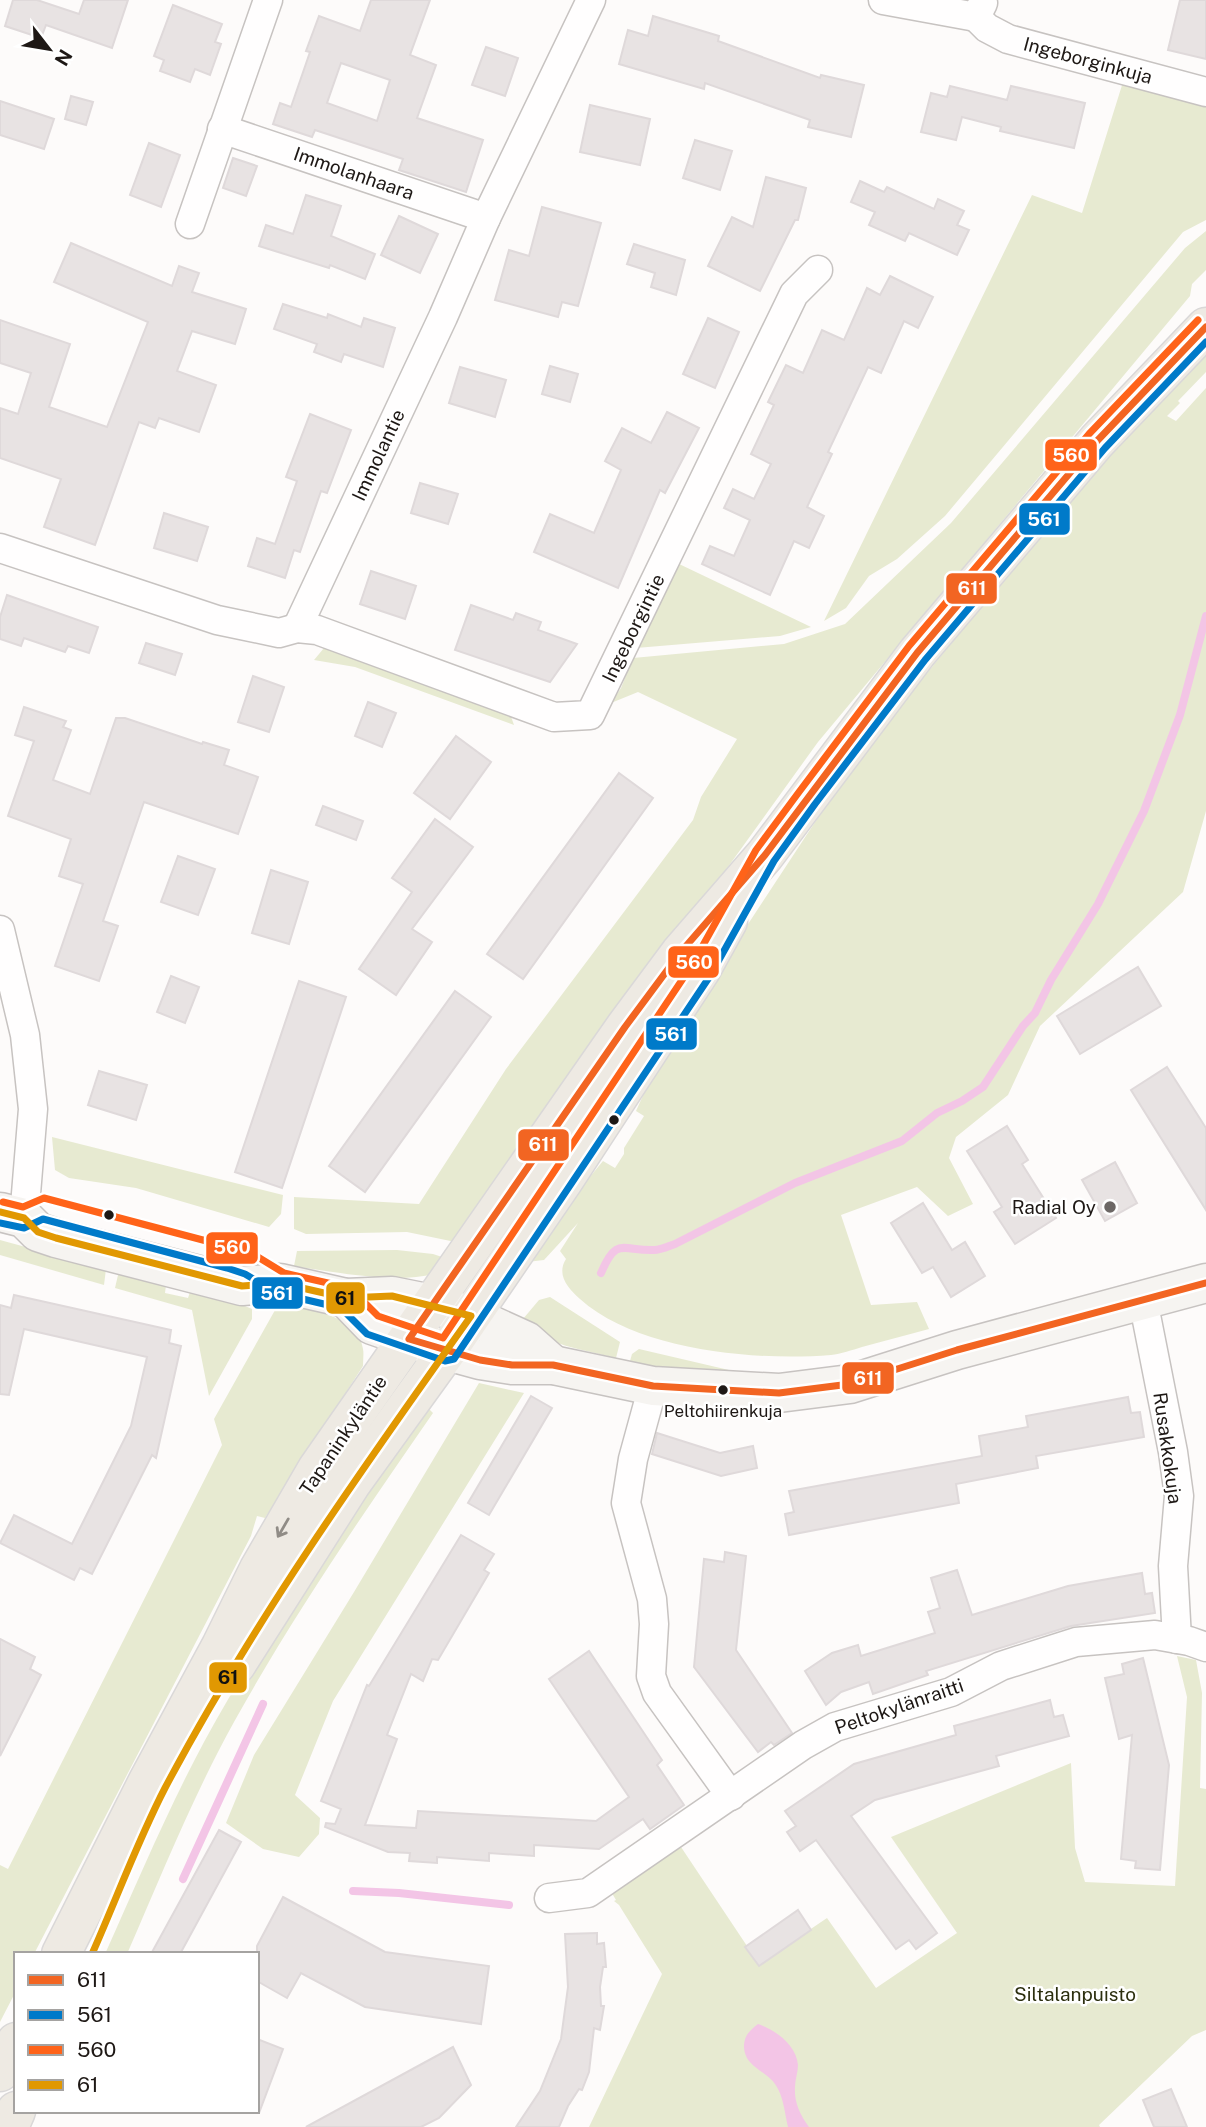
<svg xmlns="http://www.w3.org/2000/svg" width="1206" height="2127" font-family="'Public Sans',sans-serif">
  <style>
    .green { fill: #e7ead1 }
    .water { fill: #f3c5e6 }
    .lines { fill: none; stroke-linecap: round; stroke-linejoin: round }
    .stream { stroke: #f3c5e6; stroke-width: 8 }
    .building { fill: #e8e3e3; stroke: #dfd9da; stroke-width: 2; fill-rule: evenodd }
    .street-casing { stroke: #c7c3c1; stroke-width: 31 }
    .secondary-casing { stroke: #c7c3c1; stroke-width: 41 }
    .primary-casing { stroke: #dad8d8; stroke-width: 41 }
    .street { stroke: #fffefe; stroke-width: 28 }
    .secondary { stroke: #f6f4f1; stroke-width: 38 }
    .primary { stroke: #eeeae3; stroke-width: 38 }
    .bus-1-casing { stroke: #fff; stroke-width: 12 }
    .bus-2-casing { stroke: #fff; stroke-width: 12 }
    .bus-3-casing { stroke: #fff; stroke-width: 12 }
    .bus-4-casing { stroke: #fff; stroke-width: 12 }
    .bus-1 { stroke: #f26522; stroke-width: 7 }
    .bus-2 { stroke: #007ac9; stroke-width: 7 }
    .bus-3 { stroke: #ff6319; stroke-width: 7 }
    .bus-4 { stroke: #e19802; stroke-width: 7 }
    .oneway { stroke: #908c86 }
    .bus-dot { fill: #1e1815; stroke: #fff; stroke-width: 2.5 }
    .poi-dot { fill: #6c6765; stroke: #fff; stroke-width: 2.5 }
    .labels { text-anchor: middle; stroke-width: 5; stroke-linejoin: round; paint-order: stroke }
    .bus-label { font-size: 17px; fill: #1e1815; stroke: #fff }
    .street-label { font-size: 19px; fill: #1e1815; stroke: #fff }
    .poi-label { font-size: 19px; fill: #1e1815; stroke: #fff; text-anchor: end }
    .park-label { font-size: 19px; fill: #2c2f0f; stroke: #fff }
    .line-badge { stroke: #fff; stroke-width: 2.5 }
    .badge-label { font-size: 19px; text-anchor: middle; font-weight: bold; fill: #fff }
    .pale-badge-label { font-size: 19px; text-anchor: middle; font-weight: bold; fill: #111 }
  </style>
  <rect width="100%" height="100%" fill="#fdfbfa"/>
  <g class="green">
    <polygon points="1123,82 1206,104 1206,220 1183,232 945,516 897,559 869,576 846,608 824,621 1032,195 1082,213"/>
    <polygon points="1206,231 1206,270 1192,284 1190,296 818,742 562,1097 465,1244 407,1232 306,1234 294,1229 294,1197 419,1204 506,1069 693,820 701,797 737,739 638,692 611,703 621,688 633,658 784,644 845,624 951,523 1185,248"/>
    <path d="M 1206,353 L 1206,372 L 1178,401 L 1180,403 L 1167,416 L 1176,421 L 1206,388 L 1206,811 L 1183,892 L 1040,1026 L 1008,1095 L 956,1137 L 949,1158 L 973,1204 L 948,1216 L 917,1187 L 841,1215 L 871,1305 L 917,1302 L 929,1329 C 907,1335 884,1341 862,1347 C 852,1350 841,1354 831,1355 C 756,1361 638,1351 580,1299 C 568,1288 556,1275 566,1259 L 560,1251 L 578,1223 L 544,1260 L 527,1262 L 569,1202 L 603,1161 L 615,1168 L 624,1154 L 624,1148 L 644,1116 L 636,1111 L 660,1058 L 823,810 L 859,761 L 912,691 L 1086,481 Z"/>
    <polygon points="677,563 811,627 780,636 636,648"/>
    <polygon points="324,648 340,648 508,708 514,725 355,667 314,660"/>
    <polygon points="52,1137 283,1195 281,1214 269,1227 136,1188 69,1178 55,1170"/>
    <polygon points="0,1240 106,1269 104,1285 0,1255"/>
    <path d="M 397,1250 L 433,1254 L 445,1258 L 434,1274 C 393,1284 335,1272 294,1266 L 297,1251 Z"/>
    <polygon points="121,1272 166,1285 165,1293 188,1298 190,1292 238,1303 252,1309 252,1319 209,1396 192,1310 115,1288 118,1275"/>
    <path d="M 550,1297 L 620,1342 L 616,1358 C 587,1350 542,1346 523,1319 L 539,1300 Z"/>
    <path d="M 279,1303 C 305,1309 359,1314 363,1349 C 364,1354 363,1360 363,1366 L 265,1518 L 257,1516 L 251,1536 L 34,1954 L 16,1954 L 16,1991 L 0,2022 L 0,1865 L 8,1869 L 222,1445 L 214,1419 Z"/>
    <polygon points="639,1349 746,1374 664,1369 630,1361 632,1354"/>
    <polygon points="479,1383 524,1393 333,1701 295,1795 320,1818 319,1834 299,1857 263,1849 226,1823 254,1755 354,1592"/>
    <path d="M 425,1405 L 433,1413 C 363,1514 294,1614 234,1722 C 193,1796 161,1876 127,1954 L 105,1954 C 137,1883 167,1811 204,1742 C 268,1624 349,1515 425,1405 Z"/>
    <polygon points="1177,1656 1196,1660 1202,1693 1200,1788 1206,1789 1206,2030 1192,2036 1099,2125 1100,2127 589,2127 662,1974 619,1905 614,1901 616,1900 610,1890 679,1844 759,1964 827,1918 876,1988 957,1933 891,1837 1071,1763 1075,1848 1085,1882 1175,1886 1187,1697"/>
  </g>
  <path class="water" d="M 758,2024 C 775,2030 796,2044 798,2065 C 798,2072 795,2080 795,2087 C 794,2102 800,2115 809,2127 L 788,2127 C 785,2115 784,2100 778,2089 C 769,2070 745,2069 744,2047 C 744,2036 749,2031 758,2024 Z"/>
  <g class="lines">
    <g class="stream">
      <path d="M 601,1273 C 617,1236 622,1251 654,1250 C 661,1250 669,1246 675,1244 L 795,1183 L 902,1141 L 937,1113 L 962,1101 L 983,1087 L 1023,1026 L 1035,1013 L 1051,980 L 1098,904 L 1144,811 L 1180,715 L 1206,616"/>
      <polyline points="183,1879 263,1704"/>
      <polyline points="353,1891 399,1893 509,1905"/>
    </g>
  </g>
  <g class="building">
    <polygon points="13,0 37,0 79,14 84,0 128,0 112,48 46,25 41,38 5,26"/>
    <path d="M 371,0 L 430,0 L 410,55 L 436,65 L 417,118 L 483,140 L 466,192 L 399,170 L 403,159 L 315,130 L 312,137 L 273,124 L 280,103 L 291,107 L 310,52 L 306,51 L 319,16 L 360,31 ZM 341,63 L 390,80 L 377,121 L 327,103 Z"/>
    <polygon points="1180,0 1206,0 1206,59 1168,50"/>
    <polygon points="173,5 222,24 215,42 221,44 210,75 195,69 190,82 160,71 164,60 154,56"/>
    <polygon points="653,16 719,36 718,41 820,78 821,75 864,85 851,137 808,127 810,120 705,83 704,89 619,64 628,30 648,36"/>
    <polygon points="486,47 518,58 505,96 472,85"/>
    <polygon points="950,86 1007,100 1011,86 1085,103 1074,148 1000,131 1001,127 962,117 956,140 921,132 931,93 947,97"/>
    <polygon points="71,96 93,102 86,125 65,119"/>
    <polygon points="0,101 54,119 44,149 0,135"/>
    <polygon points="590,105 650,119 640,165 580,152"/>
    <polygon points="695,140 732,151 720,190 683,178"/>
    <polygon points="149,143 180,155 161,207 130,195"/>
    <polygon points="233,158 257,166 246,196 223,188"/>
    <polygon points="766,177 806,188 798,220 795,220 760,291 708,266 732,217 753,227"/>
    <polygon points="860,181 884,192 887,187 934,209 938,199 964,211 957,225 969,230 957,255 909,233 905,241 869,225 875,212 851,202"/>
    <polygon points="306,195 341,206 331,236 375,254 365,279 330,265 329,268 259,246 266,225 293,234"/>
    <polygon points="542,207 601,223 578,306 562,302 558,317 495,300 509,250 529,256"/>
    <polygon points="399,216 438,234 420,273 381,255"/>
    <polygon points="71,243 172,286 179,266 199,273 192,292 246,309 235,344 192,331 177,371 216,385 199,432 159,418 155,428 139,422 95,545 44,527 61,479 0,458 0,408 18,414 31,373 0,363 0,320 70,344 49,407 107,427 148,322 54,282"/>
    <polygon points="634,244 685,260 676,295 651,287 655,273 627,264"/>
    <polygon points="890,276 933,297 918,328 904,321 881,373 868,367 828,452 832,454 807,507 824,516 809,548 794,541 770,595 702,564 710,546 734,556 750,520 724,508 733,489 754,499 771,464 751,454 774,405 768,402 786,365 803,373 822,330 844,340 867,288 880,295"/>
    <polygon points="283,304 327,318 328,314 361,327 364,318 395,328 383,367 344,354 341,362 314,352 317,344 274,329"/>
    <polygon points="708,318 739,332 715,388 683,374"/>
    <polygon points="550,366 578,374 570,402 542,394"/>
    <polygon points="460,367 506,380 495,417 449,403"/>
    <polygon points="667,412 699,428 665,493 660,490 618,588 534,552 550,514 594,533 621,470 605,461 622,428 651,443"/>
    <polygon points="310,414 351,430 327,493 321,491 300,552 294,550 285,578 248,566 257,538 275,544 297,481 286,477"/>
    <polygon points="420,483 458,494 448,524 411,513"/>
    <polygon points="164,513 208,527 197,561 154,548"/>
    <polygon points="371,571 416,586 405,619 360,604"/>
    <polygon points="7,595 98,627 89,653 68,646 65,652 24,638 21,646 0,639 0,617"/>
    <polygon points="471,605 513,620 516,613 541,622 538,630 577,644 550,682 455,650"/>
    <polygon points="146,643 182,654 175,675 139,663"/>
    <polygon points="253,676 284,687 269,732 238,722"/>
    <polygon points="368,702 396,713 382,747 355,736"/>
    <polygon points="24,707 66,721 63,727 71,730 53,780 90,794 116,718 125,718 202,744 203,742 229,750 224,765 258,777 238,834 144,802 103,921 118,926 99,981 55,966 83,884 59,876 71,839 8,816 34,741 15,735"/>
    <polygon points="456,736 491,762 450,819 414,793"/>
    <polygon points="619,773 653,798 523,979 487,954"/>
    <polygon points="323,806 363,821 356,840 316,825"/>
    <polygon points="435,819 473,847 412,929 432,942 396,995 359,969 412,892 392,878"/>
    <polygon points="178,856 215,869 198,915 161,902"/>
    <polygon points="271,870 308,882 289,944 252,933"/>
    <polygon points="1138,967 1161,1006 1080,1054 1057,1016"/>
    <polygon points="171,976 199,987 185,1023 157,1012"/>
    <polygon points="299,981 346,997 282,1188 235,1172"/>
    <polygon points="455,991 491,1017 365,1192 329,1166"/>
    <polygon points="1167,1067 1206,1128 1206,1210 1131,1090"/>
    <polygon points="99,1071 147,1085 136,1120 88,1105"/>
    <polygon points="1007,1126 1028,1160 1022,1164 1056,1218 1015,1244 994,1212 1002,1207 967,1151"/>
    <polygon points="1115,1162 1137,1203 1105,1221 1082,1180"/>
    <polygon points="923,1203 952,1250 965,1242 985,1276 951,1297 933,1267 922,1273 891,1223"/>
    <polygon points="14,1295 171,1330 169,1343 181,1346 156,1458 152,1455 92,1574 80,1568 74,1580 0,1543 14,1515 72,1544 131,1426 147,1357 24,1329 9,1395 0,1394 0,1305 11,1308"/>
    <polygon points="531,1396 552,1408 489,1515 468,1503"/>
    <polygon points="1128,1397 1131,1413 1140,1412 1144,1437 1036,1456 1038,1468 956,1484 959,1503 789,1535 785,1514 794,1512 789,1491 982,1456 979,1436 1028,1427 1026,1416"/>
    <polygon points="657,1433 720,1453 753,1446 757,1468 721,1476 652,1454"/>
    <polygon points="461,1535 494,1554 484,1570 489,1573 438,1660 432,1659 423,1681 411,1674 387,1735 397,1739 365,1825 416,1828 418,1811 596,1821 629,1797 549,1679 589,1651 662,1760 657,1765 684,1805 650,1829 643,1819 599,1849 534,1845 534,1856 489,1853 489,1861 437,1857 437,1863 409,1861 410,1853 388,1852 325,1827 326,1823 335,1824 341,1809 321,1801 367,1685 369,1686"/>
    <polygon points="725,1552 746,1556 736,1650 792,1733 774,1745 771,1742 758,1752 694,1667 704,1559 724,1562"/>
    <polygon points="957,1570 972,1615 1068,1586 1142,1573 1145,1594 1152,1593 1155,1613 1071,1626 926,1671 928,1675 873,1694 869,1682 841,1692 826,1705 805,1671 832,1653 858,1645 861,1656 935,1633 928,1612 940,1608 931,1578"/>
    <polygon points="0,1639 35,1657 30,1669 41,1675 0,1756"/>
    <polygon points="1143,1658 1169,1765 1160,1870 1135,1868 1136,1861 1121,1859 1132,1735 1119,1739 1105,1678 1124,1674 1122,1664"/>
    <polygon points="1050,1700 1054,1717 1063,1715 1069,1736 996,1756 999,1766 875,1800 851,1816 937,1933 916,1949 909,1940 896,1949 816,1840 800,1851 787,1832 796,1826 785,1811 854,1764 956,1735 954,1726"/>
    <polygon points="219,1830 241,1842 180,1954 151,1954"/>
    <polygon points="283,1897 385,1952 489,1966 481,2024 365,2007 301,1973 287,1998 257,1981 257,1946"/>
    <polygon points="798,1910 811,1930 759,1966 745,1947"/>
    <polygon points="597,1933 597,1944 604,1943 606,1967 603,1967 600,1987 601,2006 604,2006 600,2030 594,2028 589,2072 582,2090 579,2089 568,2106 559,2127 516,2127 540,2091 561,2039 568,1987 565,1934"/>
    <polygon points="257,2039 283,2049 259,2113 257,2113"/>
    <polygon points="453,2047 471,2085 439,2118 421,2127 306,2127"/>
    <polygon points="1171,2089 1187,2127 1154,2127 1143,2100"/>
  </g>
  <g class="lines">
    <defs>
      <g id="street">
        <polyline points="883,0 976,17 983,3"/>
        <polyline points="976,17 987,28 1008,39 1206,92"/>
        <polyline points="222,129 486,218"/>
        <polyline points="190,224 268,0"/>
        <polyline points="0,548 217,620 279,633 297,628 317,630 554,717 590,715 794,294 818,270"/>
        <polyline points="297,628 443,317 486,218 591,0"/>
        <polyline points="0,930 25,1035 33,1109 24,1218"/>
        <polyline points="1143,1300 1173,1452 1179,1496 1173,1566 1177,1639"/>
        <polyline points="653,1386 633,1459 626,1503 652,1599 654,1624 651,1676 657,1693 731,1796"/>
        <polyline points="549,1898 588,1893 803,1745 835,1727 951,1692 1001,1666 1076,1642 1155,1635 1189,1641 1206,1647"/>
      </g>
      <g id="secondary">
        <polyline points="0,1212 24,1218 38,1232 56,1238 242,1286 280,1283 346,1298 392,1296 432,1304 471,1316 526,1341 553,1365"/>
        <polyline points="346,1298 372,1325 447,1351 480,1360 512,1365 553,1365 653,1386 779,1393 850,1384 957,1350 1206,1283"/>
      </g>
      <g id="primary">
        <polyline points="236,1665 351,1484 447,1351 564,1180 701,970 728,921"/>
        <polyline points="61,1954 148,1781 221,1646 259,1569 317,1469 625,1027 680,953 765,855 917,653 1097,441 1206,327"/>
        <polyline points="0,2072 16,2042"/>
        <polyline points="9,2127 16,2111"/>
      </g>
    </defs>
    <use href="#street" class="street-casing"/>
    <use href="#secondary" class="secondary-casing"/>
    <use href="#primary" class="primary-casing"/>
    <use href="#street" class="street"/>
    <use href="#secondary" class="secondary"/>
    <use href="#primary" class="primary"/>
    <defs>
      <polyline id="bus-1" points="1206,327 1097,441 917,653 765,855 680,953 625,1027 409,1339 480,1360 512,1365 553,1365 653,1386 779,1393 850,1384 957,1350 1206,1283"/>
      <polyline id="bus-2" points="0,1223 24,1228 43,1219 227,1268 245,1274 277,1293 341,1308 367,1334 445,1361 454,1359 710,976 774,861 815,804 925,660 1105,448 1206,342"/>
      <polyline id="bus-3" points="3,1202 23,1207 44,1198 233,1248 253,1254 284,1273 350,1288 378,1316 443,1338 692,965 756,850 799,792 909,646 1089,434 1198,320"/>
      <path id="bus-4" d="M 0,1212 L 24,1218 L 38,1232 L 56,1238 L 242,1286 L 280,1283 L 346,1298 L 392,1296 L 471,1316 C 362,1469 253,1622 165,1788 C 138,1840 116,1900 92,1954"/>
    </defs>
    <use href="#bus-1" class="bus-1-casing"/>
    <use href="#bus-2" class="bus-2-casing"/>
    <use href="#bus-3" class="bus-3-casing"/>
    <use href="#bus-4" class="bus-4-casing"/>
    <use href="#bus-1" class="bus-1"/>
    <use href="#bus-2" class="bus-2"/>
    <use href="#bus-3" class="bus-3"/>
    <use href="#bus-4" class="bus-4"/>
  </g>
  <defs><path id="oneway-shaft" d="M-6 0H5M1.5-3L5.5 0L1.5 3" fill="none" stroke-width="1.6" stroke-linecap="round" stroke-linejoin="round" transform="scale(1.75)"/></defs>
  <use class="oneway" href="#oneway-shaft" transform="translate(283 1528) rotate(120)"/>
  <g class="bus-dot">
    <circle cx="614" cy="1120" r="6"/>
    <circle cx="109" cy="1215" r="6"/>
    <circle cx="723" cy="1390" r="6"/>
  </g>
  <circle class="poi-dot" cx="1110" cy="1207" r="7"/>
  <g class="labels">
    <g class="bus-label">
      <text x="723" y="1417">Peltohiirenkuja</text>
    </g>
    <g class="street-label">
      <text transform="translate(1088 60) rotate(15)" y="7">Ingeborginkuja</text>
      <text transform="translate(354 173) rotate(19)" y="7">Immolanhaara</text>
      <text transform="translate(378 455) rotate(-65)" y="7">Immolantie</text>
      <text transform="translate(633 628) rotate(-64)" y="7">Ingeborgintie</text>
      <text transform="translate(343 1435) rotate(-56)" y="7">Tapaninkyläntie</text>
      <text transform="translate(1168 1448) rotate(82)" y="7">Rusakkokuja</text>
      <text transform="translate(899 1706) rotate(-19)" y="7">Peltokylänraitti</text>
    </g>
    <g class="poi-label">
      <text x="1096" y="1214">Radial Oy</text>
    </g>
    <g class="park-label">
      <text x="1075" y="2001">Siltalanpuisto</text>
    </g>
  </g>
  <g class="line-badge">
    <rect x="1044" y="438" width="54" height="34" rx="7" fill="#ff6319"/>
    <rect x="1018" y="502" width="53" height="34" rx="7" fill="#007ac9"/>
    <rect x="945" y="572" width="53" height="33" rx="7" fill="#f26522"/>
    <rect x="667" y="945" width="53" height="34" rx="7" fill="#ff6319"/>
    <rect x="645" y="1017" width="53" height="34" rx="7" fill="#007ac9"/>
    <rect x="517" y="1128" width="53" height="34" rx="7" fill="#f26522"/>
    <rect x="205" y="1231" width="54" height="34" rx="7" fill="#ff6319"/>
    <rect x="251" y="1276" width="53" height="34" rx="7" fill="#007ac9"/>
    <rect x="325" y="1281" width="41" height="34" rx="7" fill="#e19802"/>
    <rect x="841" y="1361" width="54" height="34" rx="7" fill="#f26522"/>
    <rect x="208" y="1661" width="40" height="33" rx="7" fill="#e19802"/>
  </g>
  <g class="badge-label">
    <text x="1071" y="462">560</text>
    <text x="1044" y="526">561</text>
    <text x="972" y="595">611</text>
    <text x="694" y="969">560</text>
    <text x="671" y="1041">561</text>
    <text x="543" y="1151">611</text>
    <text x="232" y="1254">560</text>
    <text x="277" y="1300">561</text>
    <text x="868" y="1385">611</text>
  </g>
  <g class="pale-badge-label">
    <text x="345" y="1305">61</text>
    <text x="228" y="1684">61</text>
  </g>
  <rect x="14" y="1952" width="245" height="161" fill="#ffffff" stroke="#a5a3a1" stroke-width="2"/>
  <rect x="28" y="1975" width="35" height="10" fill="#f26522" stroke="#a5a3a1" stroke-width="2"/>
  <text x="77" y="1987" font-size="21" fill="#1e1815">611</text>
  <rect x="28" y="2010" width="35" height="10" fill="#007ac9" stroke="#a5a3a1" stroke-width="2"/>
  <text x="77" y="2022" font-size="21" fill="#1e1815">561</text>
  <rect x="28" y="2045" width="35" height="10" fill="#ff6319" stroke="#a5a3a1" stroke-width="2"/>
  <text x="77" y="2057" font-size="21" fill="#1e1815">560</text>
  <rect x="28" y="2080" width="35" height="10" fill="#e19802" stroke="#a5a3a1" stroke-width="2"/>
  <text x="77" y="2092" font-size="21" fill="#1e1815">61</text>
  <g transform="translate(49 49) rotate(121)" stroke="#ffffff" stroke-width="5" paint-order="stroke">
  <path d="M0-5L12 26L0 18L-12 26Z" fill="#1e1815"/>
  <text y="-10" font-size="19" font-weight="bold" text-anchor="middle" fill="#1e1815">N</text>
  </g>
</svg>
